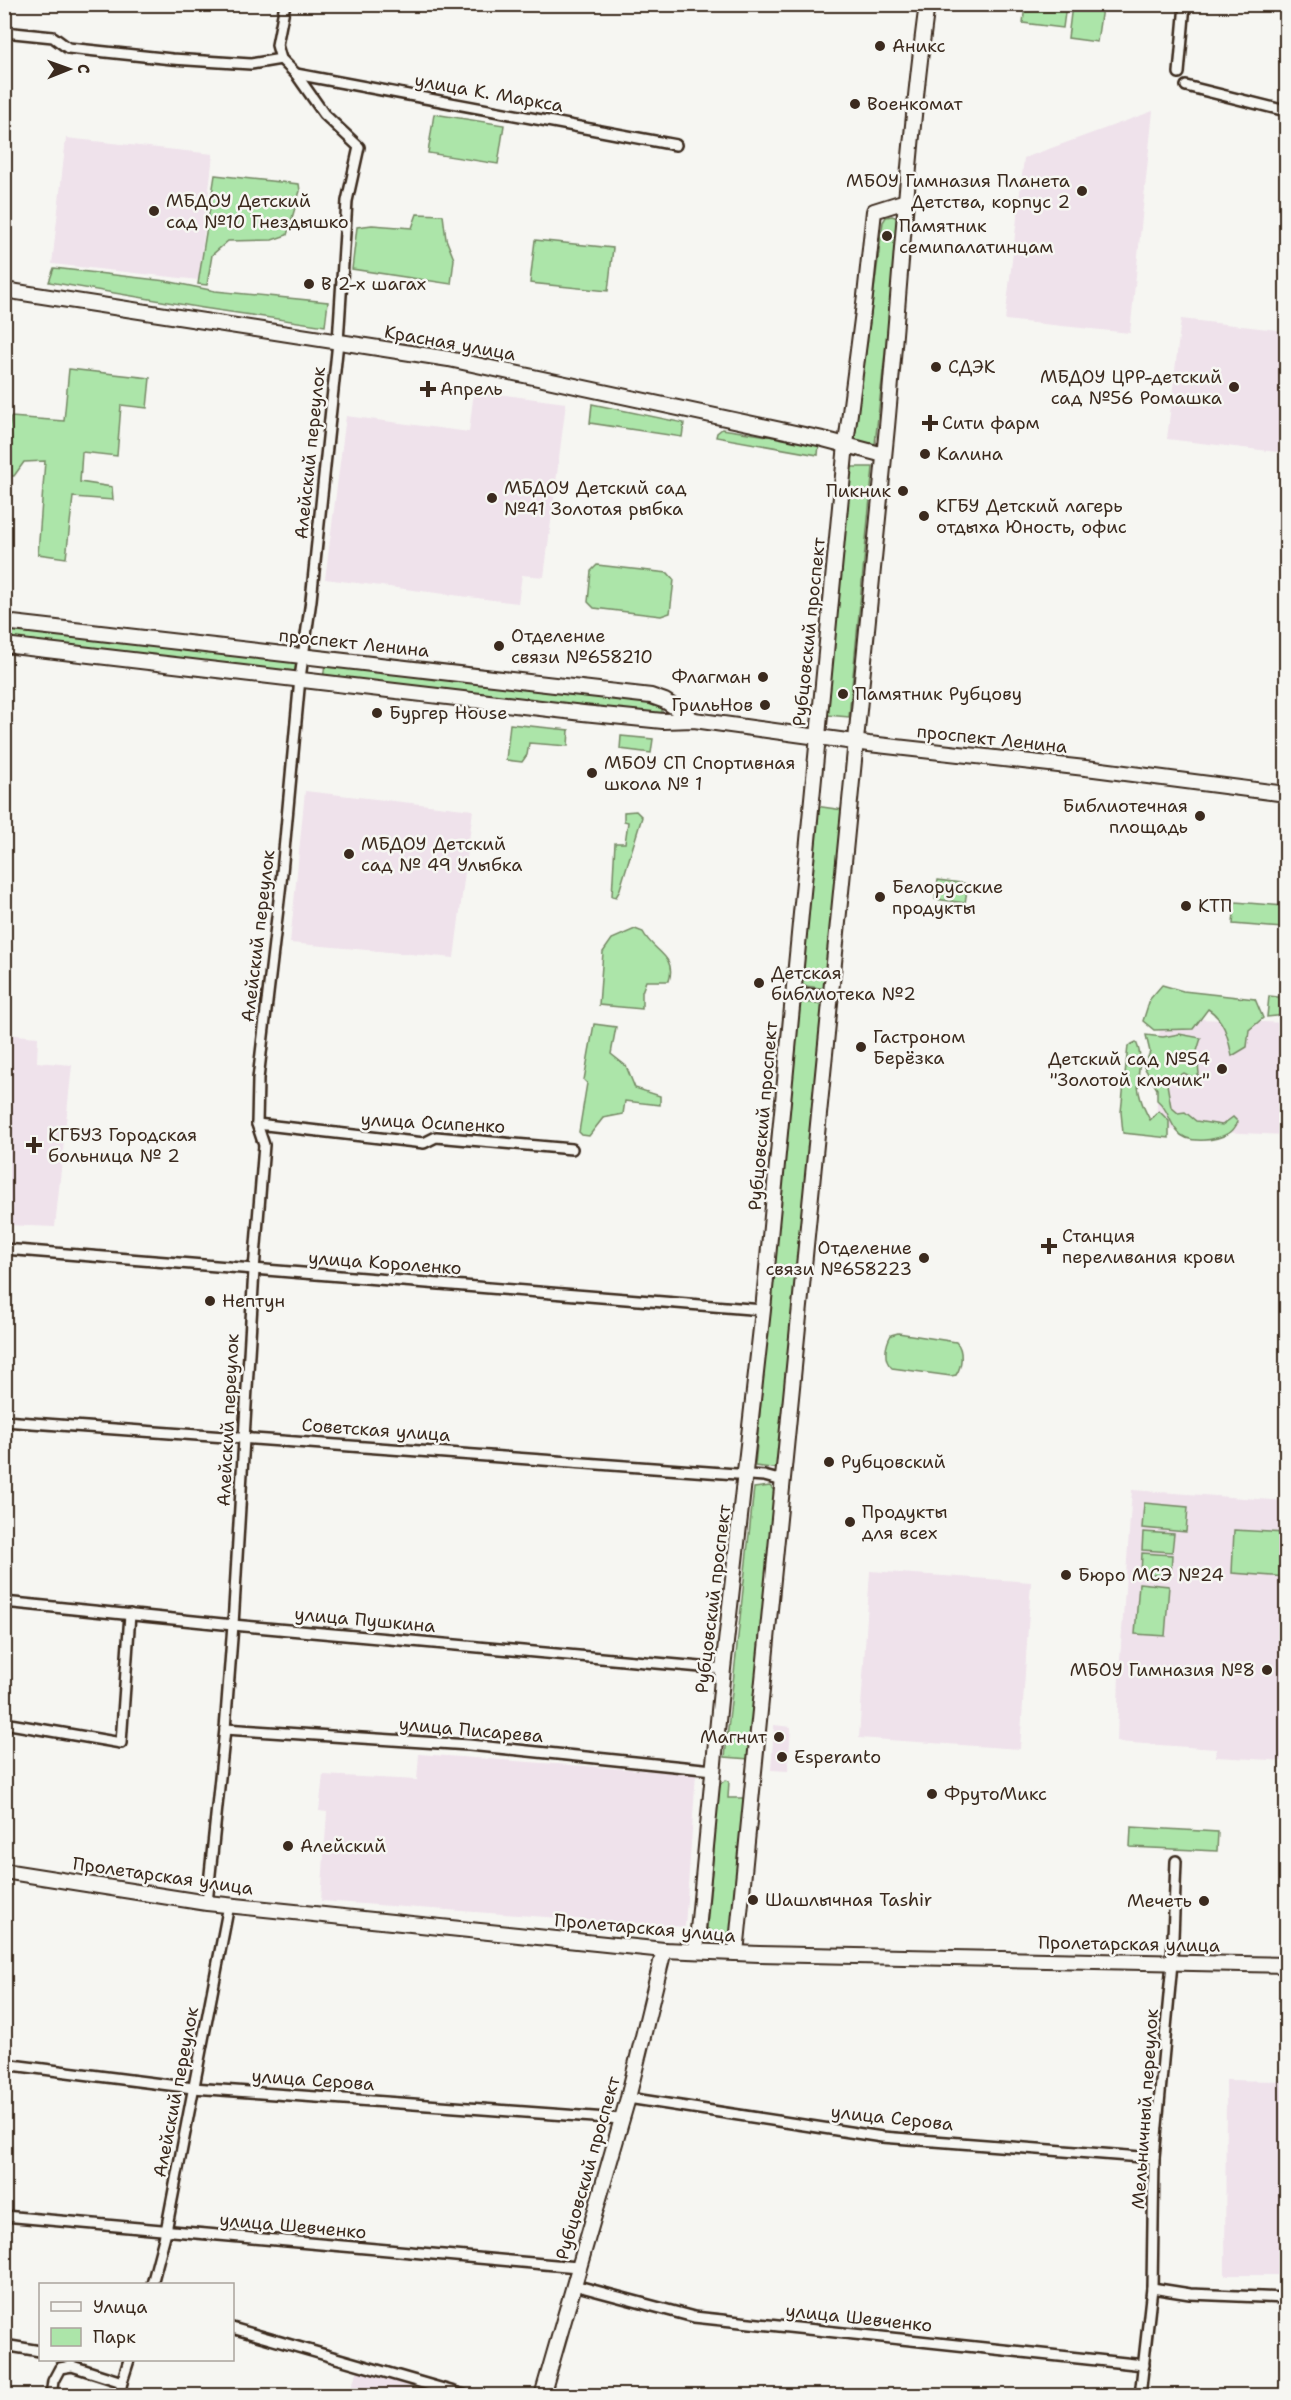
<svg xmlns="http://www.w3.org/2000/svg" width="1291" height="2400" font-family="'Shantell Sans',sans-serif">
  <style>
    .built { fill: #efe2eb }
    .green { fill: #ace5a9; stroke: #748864; stroke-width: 1.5 }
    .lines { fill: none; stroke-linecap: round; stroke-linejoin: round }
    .street-casing { stroke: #3b2a1e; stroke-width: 14 }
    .secondary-casing { stroke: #3b2a1e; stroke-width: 18 }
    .street { stroke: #f6f6f2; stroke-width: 9 }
    .secondary { stroke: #f6f6f2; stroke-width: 14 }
    .poi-dot { fill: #3b2a1e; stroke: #f6f6f2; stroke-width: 2 }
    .labels { text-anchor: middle; stroke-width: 5; stroke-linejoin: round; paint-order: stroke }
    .poi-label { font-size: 18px; fill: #3b2a1e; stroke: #f6f6f2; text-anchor: start }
    .street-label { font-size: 18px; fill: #3b2a1e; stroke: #f6f6f2 }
  </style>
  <rect width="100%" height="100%" fill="#f6f6f2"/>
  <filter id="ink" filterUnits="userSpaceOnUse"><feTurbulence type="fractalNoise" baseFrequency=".0167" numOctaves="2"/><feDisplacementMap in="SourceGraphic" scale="12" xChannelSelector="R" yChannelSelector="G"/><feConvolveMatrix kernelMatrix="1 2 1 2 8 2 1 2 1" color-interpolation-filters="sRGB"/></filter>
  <g filter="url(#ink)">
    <g class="built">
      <polygon points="1153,111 1130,333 1005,320 1024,158"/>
      <polygon points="66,138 213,154 199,280 52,264"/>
      <polygon points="1181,319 1286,331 1286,453 1167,439"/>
      <polygon points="474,391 566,403 544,577 522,575 518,603 325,579 346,416 469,432"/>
      <polygon points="305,791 473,810 454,958 290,943"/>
      <polygon points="1160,1017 1286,1023 1286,1135 1156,1129"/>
      <polygon points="5,1034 38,1037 37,1062 72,1065 55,1227 5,1225"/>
      <polygon points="1132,1490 1286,1501 1286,1761 1216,1757 1216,1749 1117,1742 1119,1673"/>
      <polygon points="870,1571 1031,1582 1020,1749 859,1738"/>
      <polygon points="774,1725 791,1727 788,1771 771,1770"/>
      <polygon points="419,1754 696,1774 685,1927 321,1901 327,1812 319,1811 323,1775 417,1780"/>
      <polygon points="1226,2080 1286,2081 1286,2275 1225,2275"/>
      <polygon points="358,2370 411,2385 408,2395 348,2395"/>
    </g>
    <g class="green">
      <polygon points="1025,5 1066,5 1063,28 1023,23"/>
      <polygon points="1072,5 1102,8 1097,42 1068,38"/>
      <polygon points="434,114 504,125 498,164 428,153"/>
      <polygon points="5,130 12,131 5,200 4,130"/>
      <polygon points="215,175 299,184 300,191 287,235 272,240 228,241 212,255 207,285 198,284"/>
      <polygon points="417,214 443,215 446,239 454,259 451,284 352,269 357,227 372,225 412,228"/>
      <polygon points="892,216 898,218 899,226 875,444 854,441 883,222 886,217"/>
      <polygon points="535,240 613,248 608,291 530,283"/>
      <polygon points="54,268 166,281 215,291 328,302 325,326 203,308 49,282"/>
      <polygon points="69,369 150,378 147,408 121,405 117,456 82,452 80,482 112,487 113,500 73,497 66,558 38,554 45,461 24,462 14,476 5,476 5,452 11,417 64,421"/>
      <polygon points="592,404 684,423 682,437 590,423"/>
      <polygon points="722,429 819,444 818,455 716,437 717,433"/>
      <polygon points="851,467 873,467 849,717 827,715"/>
      <polygon points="597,565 668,573 674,580 670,613 661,616 594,608 588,602 591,571"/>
      <polygon points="5,625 297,659 295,675 5,641"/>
      <polygon points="325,665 657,704 662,709 662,713 658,716 323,679"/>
      <polygon points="510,724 569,730 568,746 529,743 527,755 522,762 506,760"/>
      <polygon points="621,736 653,739 651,753 620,749"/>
      <polygon points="815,806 843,810 826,989 799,985"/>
      <polygon points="636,811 642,817 619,892 616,897 612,896 615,843 625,843 628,822 624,821 624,812"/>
      <polygon points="938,880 968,884 965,903 935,899"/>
      <polygon points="1235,902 1284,906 1283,928 1233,924"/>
      <path d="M 635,929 L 643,932 C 653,952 677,955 669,981 L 646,981 L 642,992 L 642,1009 L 599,1005 L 603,952 L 612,939 Z"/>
      <path d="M 1162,985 L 1183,991 L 1255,999 L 1263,1018 L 1249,1030 L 1247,1047 L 1232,1056 C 1228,1038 1225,1020 1208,1009 L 1193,1029 L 1154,1030 L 1143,1021 L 1150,999 Z"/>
      <polygon points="1269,996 1286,998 1286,1015 1267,1017"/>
      <polygon points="798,1002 824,1004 780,1469 755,1466"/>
      <polygon points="594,1024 616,1027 611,1054 626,1066 635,1088 660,1096 660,1105 625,1101 623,1114 603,1118 589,1136 582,1135 579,1132 587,1083 584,1080"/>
      <path d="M 1179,1034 L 1201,1038 L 1197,1051 L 1199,1074 L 1194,1078 L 1184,1073 L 1171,1078 L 1167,1084 L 1171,1107 L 1178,1113 L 1185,1112 L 1196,1121 L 1222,1125 L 1233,1117 L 1238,1122 C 1236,1126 1233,1131 1229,1133 C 1216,1141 1187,1145 1177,1131 C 1168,1120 1169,1110 1157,1100 L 1157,1089 L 1144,1067 L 1150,1052 L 1146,1035 L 1163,1037 Z"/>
      <path d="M 1136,1042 C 1143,1058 1139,1063 1138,1079 C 1137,1092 1144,1109 1150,1120 L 1159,1111 L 1169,1121 L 1169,1138 L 1123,1133 L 1121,1112 L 1128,1046 Z"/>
      <path d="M 898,1333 L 956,1342 C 964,1350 962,1366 956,1375 L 951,1376 L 892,1368 C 882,1360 886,1344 891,1335 Z"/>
      <polygon points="770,1486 776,1493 749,1759 725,1757 754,1488"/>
      <polygon points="1144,1503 1188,1507 1186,1532 1142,1528"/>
      <polygon points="1234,1530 1286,1533 1286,1577 1232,1573"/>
      <polygon points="1143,1532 1174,1534 1172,1552 1142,1550"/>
      <polygon points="1142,1553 1172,1555 1171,1576 1141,1574"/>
      <polygon points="1139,1583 1169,1586 1165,1636 1135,1634"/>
      <polygon points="726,1780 729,1781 728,1798 746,1798 732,1932 716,1935 707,1928 719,1789 721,1783"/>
      <polygon points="1131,1827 1218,1832 1217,1851 1130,1847"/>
    </g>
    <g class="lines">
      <defs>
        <g id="street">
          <polyline points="4,32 53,37 68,48 172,59 251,64 281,59"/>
          <polyline points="1179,73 1185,4"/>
          <polyline points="296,74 676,145"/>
          <polyline points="1186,86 1286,111"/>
          <polyline points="793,993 830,996"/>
          <polyline points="257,1124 424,1143 436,1137 572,1149"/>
          <polyline points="4,1249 763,1310"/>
          <polyline points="4,1421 764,1476 783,1481"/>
          <polyline points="4,1602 233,1625 723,1669"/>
          <polyline points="4,1723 121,1743 130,1614"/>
          <polyline points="225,1729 469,1745 713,1770"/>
          <polyline points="207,1903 225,1729 233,1625 254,1270 264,1145 257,1124 258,1079 281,883 300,678 311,600 338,342 347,201 359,147 324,114 296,74 281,59 277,45 285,4"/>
          <polyline points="4,2064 193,2088 621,2119"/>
          <polyline points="628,2098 882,2137 1154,2158"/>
          <polyline points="4,2216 578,2267"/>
          <polyline points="152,2284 166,2231 229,1905"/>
          <polyline points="574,2285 694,2317 1144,2365"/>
          <polyline points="1152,2288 1190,2294 1286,2298"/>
          <polyline points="232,2328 468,2396"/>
          <polyline points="4,2345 40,2351"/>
          <polyline points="51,2396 53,2381 60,2368 72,2366 122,2382 129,2360"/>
          <polyline points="119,2396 122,2382"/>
          <polyline points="1140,2396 1152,2288 1154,2158 1172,1963 1176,1861"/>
        </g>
        <g id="secondary">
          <polyline points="4,290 449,359 823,439 884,455"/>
          <polyline points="4,622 651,696 665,701 694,720"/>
          <polyline points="4,645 583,713 663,721 694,720 869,744 1094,769 1286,794"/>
          <polyline points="4,1871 207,1903 664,1950 759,1954 1286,1965"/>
          <polyline points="696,1951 723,1669 763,1310 846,444 865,296 874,211 906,201"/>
          <path d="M 736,1953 L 887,427 C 900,286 908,145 927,4"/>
          <polyline points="542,2396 628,2098 664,1950"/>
        </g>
      </defs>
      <use href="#street" class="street-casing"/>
      <use href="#secondary" class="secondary-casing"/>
      <use href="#street" class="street"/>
      <use href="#secondary" class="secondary"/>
    </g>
  </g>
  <g class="poi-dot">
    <circle cx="880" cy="46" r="6"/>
    <circle cx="855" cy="104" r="6"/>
    <circle cx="1082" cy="191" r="6"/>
    <circle cx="154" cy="211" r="6"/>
    <circle cx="887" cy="236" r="6"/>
    <circle cx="309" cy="284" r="6"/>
    <circle cx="936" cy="367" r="6"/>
    <circle cx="1234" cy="387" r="6"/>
    <path d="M425 380h6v6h6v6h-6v6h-6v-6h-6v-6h6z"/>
    <path d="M927 414h6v6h6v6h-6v6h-6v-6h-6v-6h6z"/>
    <circle cx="925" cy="454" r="6"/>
    <circle cx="903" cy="491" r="6"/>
    <circle cx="492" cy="498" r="6"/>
    <circle cx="924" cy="516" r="6"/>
    <circle cx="499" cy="646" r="6"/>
    <circle cx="763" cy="677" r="6"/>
    <circle cx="843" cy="694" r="6"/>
    <circle cx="765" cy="705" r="6"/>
    <circle cx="377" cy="713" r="6"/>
    <circle cx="592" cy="773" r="6"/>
    <circle cx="1200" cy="816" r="6"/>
    <circle cx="349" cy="854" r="6"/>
    <circle cx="880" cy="897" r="6"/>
    <circle cx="1186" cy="906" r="6"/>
    <circle cx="759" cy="983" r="6"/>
    <circle cx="861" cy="1047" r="6"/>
    <circle cx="1222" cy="1069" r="6"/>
    <path d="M31 1136h6v6h6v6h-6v6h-6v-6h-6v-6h6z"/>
    <path d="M1046 1237h6v6h6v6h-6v6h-6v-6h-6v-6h6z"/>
    <circle cx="924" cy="1258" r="6"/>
    <circle cx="210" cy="1301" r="6"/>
    <circle cx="829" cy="1462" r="6"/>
    <circle cx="850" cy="1522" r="6"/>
    <circle cx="1066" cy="1575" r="6"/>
    <circle cx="1267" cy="1670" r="6"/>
    <circle cx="779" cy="1737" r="6"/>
    <circle cx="782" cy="1757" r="6"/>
    <circle cx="932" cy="1794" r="6"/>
    <circle cx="288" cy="1846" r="6"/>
    <circle cx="753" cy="1900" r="6"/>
    <circle cx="1204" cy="1901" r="6"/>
  </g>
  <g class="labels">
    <g class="poi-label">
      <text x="892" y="52">Аникс</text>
      <text x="867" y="110">Военкомат</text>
      <text x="1070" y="187" text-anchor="end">МБОУ Гимназия Планета<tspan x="1070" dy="21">Детства, корпус 2</tspan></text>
      <text x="166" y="207">МБДОУ Детский<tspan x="166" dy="21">сад №10 Гнездышко</tspan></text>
      <text x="899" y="232">Памятник<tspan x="899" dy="21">семипалатинцам</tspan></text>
      <text x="321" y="290">В 2-х шагах</text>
      <text x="948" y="373">СДЭК</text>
      <text x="1222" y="383" text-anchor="end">МБДОУ ЦРР-детский<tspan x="1222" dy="21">сад №56 Ромашка</tspan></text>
      <text x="440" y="395">Апрель</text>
      <text x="942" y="429">Сити фарм</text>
      <text x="937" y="460">Калина</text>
      <text x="504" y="494">МБДОУ Детский сад<tspan x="504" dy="21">№41 Золотая рыбка</tspan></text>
      <text x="891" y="497" text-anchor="end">Пикник</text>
      <text x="936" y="512">КГБУ Детский лагерь<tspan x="936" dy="21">отдыха Юность, офис</tspan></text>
      <text x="511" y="642">Отделение<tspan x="511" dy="21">связи №658210</tspan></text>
      <text x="751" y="683" text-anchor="end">Флагман</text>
      <text x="855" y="700">Памятник Рубцову</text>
      <text x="753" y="711" text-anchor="end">ГрильНов</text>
      <text x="389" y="719">Бургер House</text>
      <text x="604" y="769">МБОУ СП Спортивная<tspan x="604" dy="21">школа № 1</tspan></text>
      <text x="1188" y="812" text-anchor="end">Библиотечная<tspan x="1188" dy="21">площадь</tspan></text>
      <text x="361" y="850">МБДОУ Детский<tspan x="361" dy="21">сад № 49 Улыбка</tspan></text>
      <text x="892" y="893">Белорусские<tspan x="892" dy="21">продукты</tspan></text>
      <text x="1198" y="912">КТП</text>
      <text x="771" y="979">Детская<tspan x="771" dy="21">библиотека №2</tspan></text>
      <text x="873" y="1043">Гастроном<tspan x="873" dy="21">Берёзка</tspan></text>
      <text x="1210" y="1065" text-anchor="end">Детский сад №54<tspan x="1210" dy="21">"Золотой ключик"</tspan></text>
      <text x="48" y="1141">КГБУЗ Городская<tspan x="48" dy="21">больница № 2</tspan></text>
      <text x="1062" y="1242">Станция<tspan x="1062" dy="21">переливания крови</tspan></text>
      <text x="912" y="1254" text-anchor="end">Отделение<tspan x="912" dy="21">связи №658223</tspan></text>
      <text x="222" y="1307">Нептун</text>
      <text x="841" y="1468">Рубцовский</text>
      <text x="862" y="1518">Продукты<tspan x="862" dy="21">для всех</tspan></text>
      <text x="1078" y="1581">Бюро МСЭ №24</text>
      <text x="1255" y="1676" text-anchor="end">МБОУ Гимназия №8</text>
      <text x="767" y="1743" text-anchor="end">Магнит</text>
      <text x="794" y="1763">Esperanto</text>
      <text x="944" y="1800">ФрутоМикс</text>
      <text x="300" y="1852">Алейский</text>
      <text x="765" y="1906">Шашлычная Tashir</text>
      <text x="1192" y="1907" text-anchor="end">Мечеть</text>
    </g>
    <g class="street-label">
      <text transform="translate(489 93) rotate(10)" y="6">улица К. Маркса</text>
      <text transform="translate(450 343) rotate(10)" y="6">Красная улица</text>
      <text transform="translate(310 453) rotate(-84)" y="6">Алейский переулок</text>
      <text transform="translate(809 632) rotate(-84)" y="6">Рубцовский проспект</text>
      <text transform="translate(354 643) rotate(6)" y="6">проспект Ленина</text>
      <text transform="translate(992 739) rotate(6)" y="6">проспект Ленина</text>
      <text transform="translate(258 936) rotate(-83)" y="6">Алейский переулок</text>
      <text transform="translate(763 1116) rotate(-85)" y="6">Рубцовский проспект</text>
      <text transform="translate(433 1123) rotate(3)" y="6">улица Осипенко</text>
      <text transform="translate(385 1263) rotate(4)" y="6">улица Короленко</text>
      <text transform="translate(228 1420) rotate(-87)" y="6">Алейский переулок</text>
      <text transform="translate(376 1430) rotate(4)" y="6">Советская улица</text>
      <text transform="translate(713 1599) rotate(-83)" y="6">Рубцовский проспект</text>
      <text transform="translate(365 1620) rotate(5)" y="6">улица Пушкина</text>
      <text transform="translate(471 1730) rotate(5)" y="6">улица Писарева</text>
      <text transform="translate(163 1876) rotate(8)" y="6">Пролетарская улица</text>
      <text transform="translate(645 1928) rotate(5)" y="6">Пролетарская улица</text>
      <text transform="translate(1129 1944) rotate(1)" y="6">Пролетарская улица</text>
      <text transform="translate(313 2080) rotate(4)" y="6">улица Серова</text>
      <text transform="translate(176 2092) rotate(-79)" y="6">Алейский переулок</text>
      <text transform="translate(1145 2109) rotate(-86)" y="6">Мельничный переулок</text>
      <text transform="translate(892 2118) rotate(6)" y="6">улица Серова</text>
      <text transform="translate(588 2168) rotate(-74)" y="6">Рубцовский проспект</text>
      <text transform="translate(293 2226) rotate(5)" y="6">улица Шевченко</text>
      <text transform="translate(859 2318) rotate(6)" y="6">улица Шевченко</text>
    </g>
  </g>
  <rect width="1291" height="2400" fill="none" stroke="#f6f6f2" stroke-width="24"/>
  <rect x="12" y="12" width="1267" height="2376" fill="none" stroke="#3b2a1e" stroke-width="2" filter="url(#ink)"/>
  <rect x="39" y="2283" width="195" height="78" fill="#f6f6f2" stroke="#aba49d" stroke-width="1.5"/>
  <rect x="51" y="2302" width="30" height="9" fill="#f6f6f2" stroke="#aba49d" stroke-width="1.5"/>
  <text x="93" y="2313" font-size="18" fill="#3b2a1e">Улица</text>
  <rect x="51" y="2328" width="30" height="18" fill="#ace5a9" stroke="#aba49d" stroke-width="1.5"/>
  <text x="93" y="2343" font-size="18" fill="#3b2a1e">Парк</text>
  <g transform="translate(69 69) rotate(89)" stroke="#f6f6f2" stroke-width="4.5" paint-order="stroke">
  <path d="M0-4.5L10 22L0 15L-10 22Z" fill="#3b2a1e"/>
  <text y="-9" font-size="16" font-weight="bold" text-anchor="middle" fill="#3b2a1e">С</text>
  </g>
</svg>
